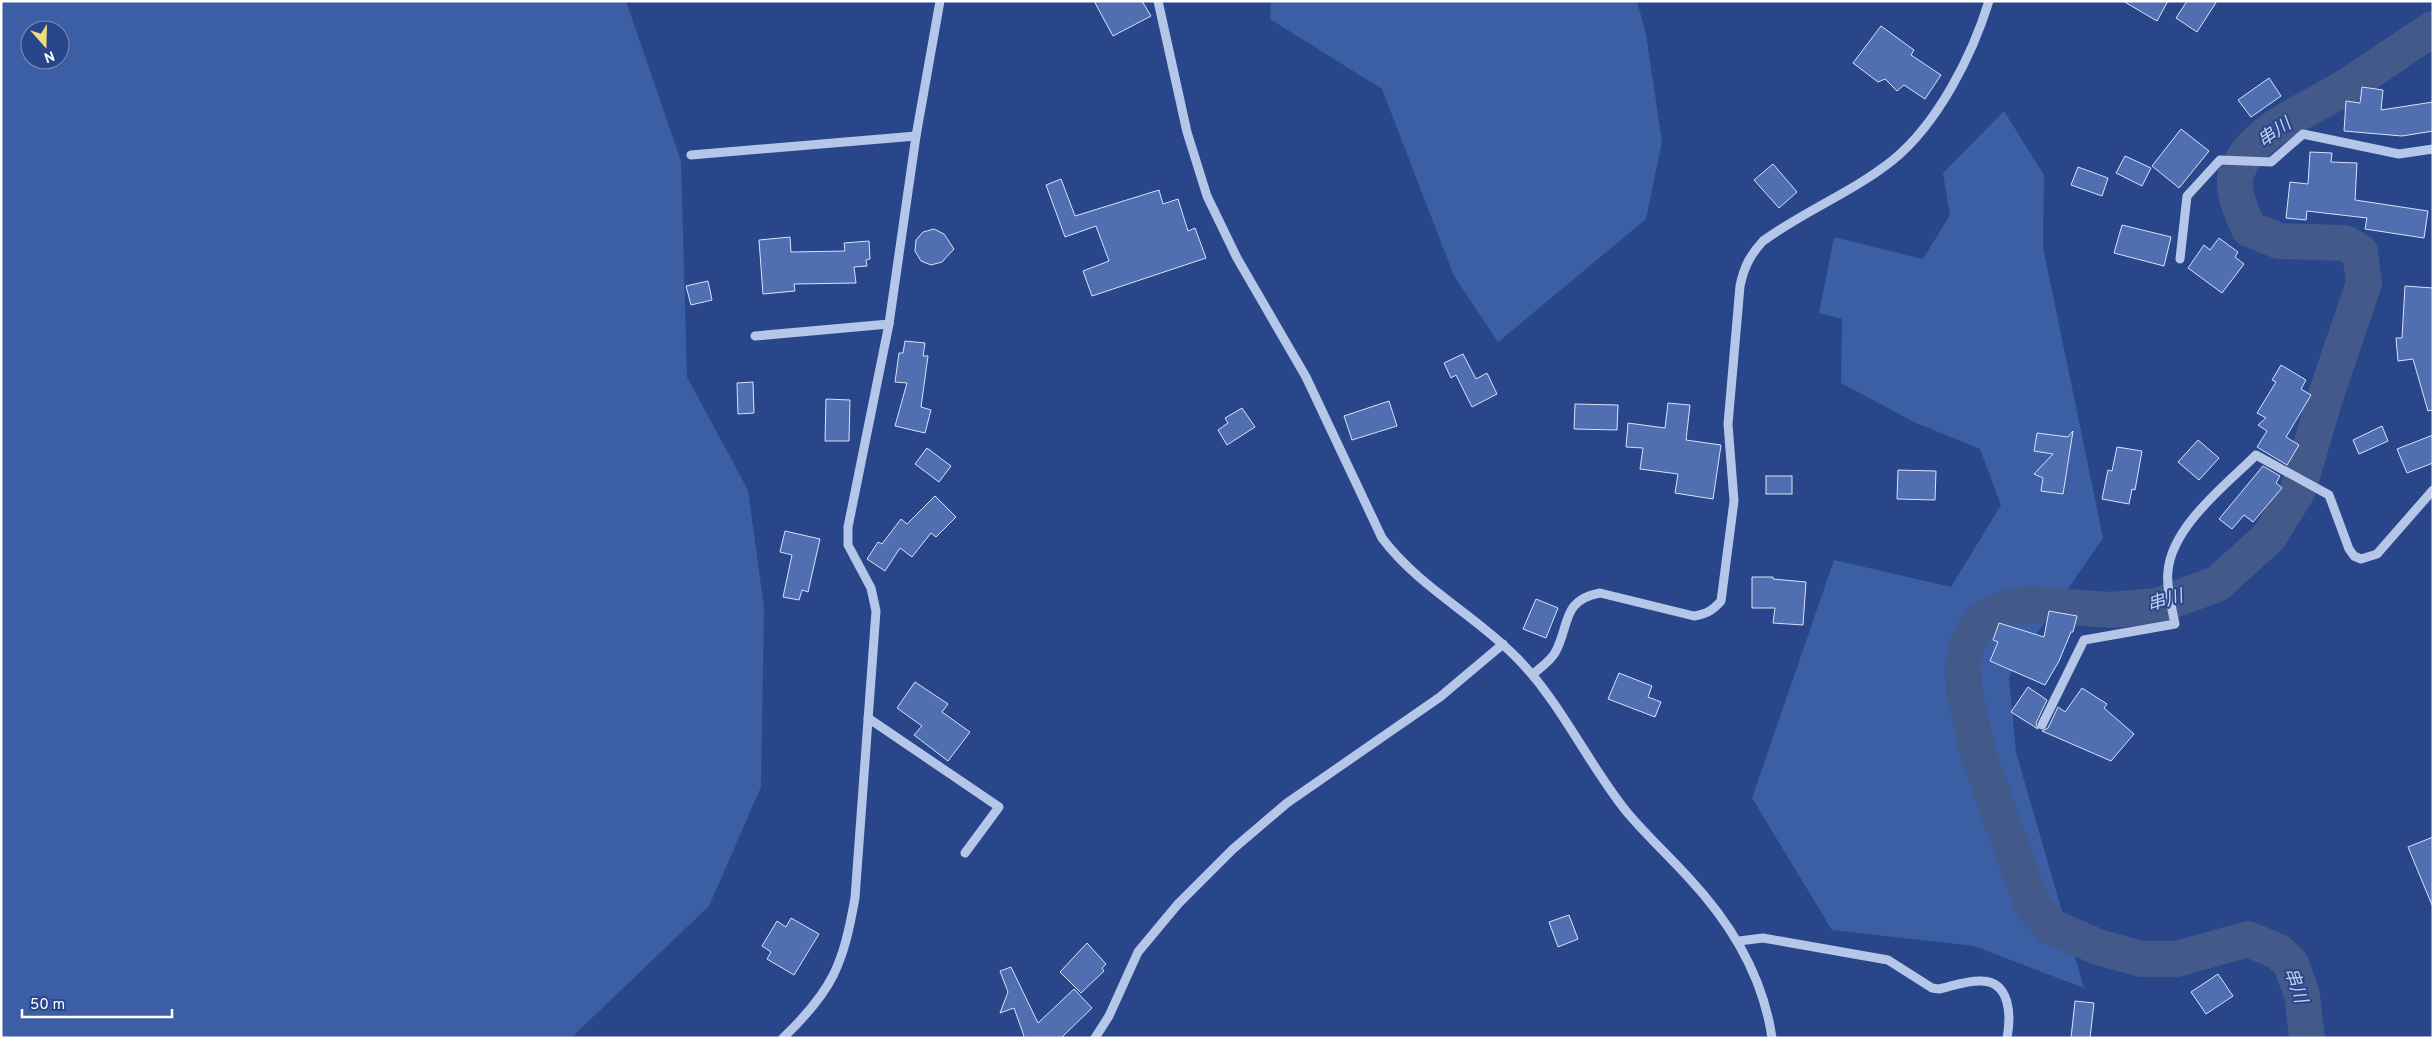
<svg xmlns="http://www.w3.org/2000/svg" width="2434" height="1039" font-family="Overpass,'Noto Sans JP',sans-serif">
  <style>
    .green { fill: #3c5ea5; fill-rule: evenodd }
    .lines { fill: none; stroke-linecap: round; stroke-linejoin: round }
    .river { stroke: #435989; stroke-width: 36 }
    .building { fill: #506fb0; stroke: #d9e2f7 }
    .minor { stroke: #b5c6e9; stroke-width: 9 }
    .labels { text-anchor: middle; stroke-width: 4; stroke-linejoin: round; paint-order: stroke }
    .water-label { font-size: 18px; font-style: italic; fill: #c0d0f0; stroke: #284689 }
  </style>
  <rect width="100%" height="100%" fill="#284689"/>
  <g class="green">
    <path d="M 1,1 L 626,1 L 681,161 L 687,377 L 748,490 L 764,608 L 761,787 L 709,906 L 571,1038 L 1,1038 ZM 30,30 L 60,30 L 60,60 L 30,60 Z"/>
    <polygon points="1271,1 1637,1 1646,34 1662,142 1646,219 1498,342 1454,276 1382,89 1270,19"/>
    <polygon points="2004,111 2044,175 2043,247 2103,538 2012,670 2009,678 2016,752 2084,988 1974,946 1832,930 1752,798 1834,560 1951,587 2001,505 1980,449 1914,422 1841,383 1842,319 1819,313 1834,237 1923,259 1950,215 1943,173"/>
  </g>
  <g class="lines">
    <path class="river" d="M 2307,1038 L 2302,995 L 2291,964 L 2279,952 L 2248,939 L 2177,959 L 2141,959 L 2098,947 L 2050,926 L 2032,904 L 1978,754 L 1964,690 L 1963,664 L 1967,644 L 1982,619 L 2008,608 L 2029,604 L 2111,610 L 2157,606 L 2217,584 L 2269,537 L 2298,490 L 2325,398 L 2364,283 L 2360,252 L 2345,243 L 2279,241 L 2249,229 C 2242,214 2230,187 2237,171 C 2255,128 2308,111 2344,88 C 2374,69 2403,48 2433,29"/>
  </g>
  <g class="building">
    <polygon points="1094,1 1142,1 1151,16 1113,36"/>
    <polygon points="2123,1 2168,1 2157,21"/>
    <polygon points="2187,1 2217,1 2197,32 2176,18"/>
    <polygon points="1881,26 1914,50 1911,55 1941,75 1925,99 1904,85 1897,91 1885,79 1878,82 1853,63"/>
    <polygon points="2269,78 2281,96 2251,117 2238,100"/>
    <polygon points="2362,87 2383,90 2381,110 2433,102 2433,131 2402,136 2344,131 2346,101 2360,103"/>
    <polygon points="2181,129 2209,151 2179,188 2152,166"/>
    <polygon points="2310,152 2332,153 2331,162 2357,163 2355,200 2428,211 2424,238 2365,229 2367,218 2307,211 2306,220 2286,218 2290,182 2308,184"/>
    <polygon points="2125,156 2151,168 2142,186 2116,173"/>
    <polygon points="1773,164 1797,192 1779,208 1754,180"/>
    <polygon points="2078,167 2108,178 2102,196 2071,185"/>
    <polygon points="1061,179 1075,216 1159,190 1163,204 1178,199 1188,231 1195,228 1206,258 1092,296 1083,271 1109,261 1096,226 1065,237 1046,185"/>
    <polygon points="2122,225 2171,237 2164,266 2114,253"/>
    <polygon points="934,229 944,234 954,249 942,262 931,265 921,261 915,251 916,240 923,232"/>
    <polygon points="790,237 791,252 845,251 844,243 869,241 870,259 866,260 867,266 854,267 856,283 794,284 795,291 763,294 759,240"/>
    <polygon points="2219,238 2238,252 2235,257 2244,264 2222,293 2188,268 2204,245 2210,250"/>
    <polygon points="708,281 712,300 691,305 686,286"/>
    <polygon points="2405,286 2433,288 2433,410 2428,411 2413,359 2398,361 2396,338 2402,338"/>
    <polygon points="905,341 925,343 923,356 928,356 921,407 931,410 925,433 895,426 907,383 895,382 899,353 903,353"/>
    <polygon points="1463,354 1476,379 1487,373 1497,394 1472,407 1456,375 1451,378 1444,363"/>
    <polygon points="2281,365 2306,380 2301,389 2311,395 2286,437 2299,445 2287,465 2257,447 2267,431 2258,425 2266,418 2257,413 2276,382 2272,380"/>
    <polygon points="753,382 754,413 738,414 737,383"/>
    <polygon points="826,399 850,400 849,441 825,441"/>
    <polygon points="1389,401 1397,426 1352,440 1344,416"/>
    <polygon points="1668,403 1690,405 1686,440 1721,445 1713,499 1675,493 1678,474 1640,469 1643,448 1626,447 1628,423 1665,428"/>
    <polygon points="1575,404 1618,405 1617,430 1574,429"/>
    <polygon points="1242,408 1255,427 1227,445 1218,430 1228,423 1225,418"/>
    <polygon points="2382,426 2388,441 2359,454 2353,440"/>
    <polygon points="2073,431 2063,494 2041,491 2043,478 2034,474 2053,454 2034,451 2037,433 2068,437"/>
    <polygon points="2433,435 2433,463 2407,473 2397,449"/>
    <polygon points="2198,440 2219,458 2199,480 2178,462"/>
    <polygon points="2117,447 2142,451 2135,490 2132,489 2129,504 2102,499 2108,470 2112,471"/>
    <polygon points="927,448 951,466 939,482 915,464"/>
    <polygon points="2263,466 2280,476 2276,483 2282,488 2253,522 2244,515 2232,529 2219,519"/>
    <polygon points="1898,470 1936,471 1935,500 1897,499"/>
    <rect x="1766" y="476" width="26" height="18"/>
    <polygon points="935,496 956,517 936,537 931,533 912,557 900,548 885,571 867,559 878,542 882,544 901,519 907,524"/>
    <polygon points="785,531 820,539 808,592 802,590 799,600 783,597 792,555 780,552"/>
    <polygon points="1752,577 1773,577 1773,579 1806,582 1803,625 1773,623 1775,608 1752,608"/>
    <polygon points="1536,599 1558,608 1546,638 1523,629"/>
    <polygon points="2049,611 2077,616 2073,632 2071,632 2059,661 2045,685 1990,661 1998,642 1993,640 1999,623 2044,637"/>
    <polygon points="1619,673 1652,686 1648,697 1661,702 1655,717 1608,699"/>
    <polygon points="915,682 948,704 942,712 970,732 948,761 914,735 922,726 897,708"/>
    <polygon points="2028,687 2047,700 2036,723 2038,729 2011,712"/>
    <polygon points="2082,688 2107,704 2104,708 2134,734 2111,761 2042,731 2048,728 2058,707 2065,712"/>
    <polygon points="2433,837 2433,905 2432,905 2408,847"/>
    <polygon points="1569,915 1578,939 1558,947 1549,922"/>
    <polygon points="791,918 819,934 794,975 767,959 771,952 762,946 777,921 786,927"/>
    <polygon points="1087,943 1106,964 1102,968 1104,971 1081,993 1060,972"/>
    <polygon points="1011,967 1038,1023 1074,989 1092,1008 1061,1038 1022,1038 1024,1036 1014,1008 1000,1013 1008,992 1000,971"/>
    <polygon points="2218,974 2233,996 2206,1014 2191,992"/>
    <polygon points="2075,1001 2094,1003 2090,1038 2071,1038"/>
  </g>
  <g class="lines">
    <g class="minor">
      <path d="M 1158,1 L 1187,132 L 1207,196 L 1237,258 L 1306,377 L 1382,538 C 1419,587 1472,613 1514,655 C 1560,700 1586,761 1626,811 C 1645,834 1668,855 1688,877 C 1731,923 1763,975 1772,1038"/>
      <polyline points="691,155 916,136"/>
      <polyline points="2180,259 2187,196 2220,160 2271,162 2303,134 2399,154 2433,149"/>
      <polyline points="755,336 889,324"/>
      <path d="M 1533,674 C 1541,667 1551,661 1556,651 C 1570,624 1562,600 1600,593 L 1694,616 C 1707,614 1713,610 1721,601 L 1734,501 L 1728,424 L 1740,286 C 1744,267 1750,255 1763,241 C 1804,211 1853,192 1893,160 C 1938,123 1972,56 1989,1"/>
      <polyline points="868,718 999,807 965,853"/>
      <path d="M 2042,725 L 2084,640 L 2175,624 C 2172,608 2166,588 2168,571 C 2172,526 2226,485 2256,455 L 2329,495 L 2349,549 L 2354,556 L 2361,559 L 2377,554 L 2433,490"/>
      <path d="M 1739,941 L 1763,938 L 1888,960 L 1932,988 L 1939,989 C 1952,986 1968,980 1982,981 C 2011,982 2011,1017 2007,1038"/>
      <path d="M 783,1038 C 833,990 843,965 855,898 L 876,611 L 871,588 L 848,545 L 848,527 L 889,324 L 916,136 L 940,1"/>
      <polyline points="1095,1038 1109,1016 1138,952 1178,904 1233,849 1287,803 1440,697 1503,644"/>
    </g>
  </g>
  <g class="labels">
    <g class="water-label">
      <text transform="translate(2274 132) rotate(-35)" y="6">串川</text>
      <text transform="translate(2165 600) rotate(-16)" y="6">串川</text>
      <text transform="translate(2296 985) rotate(71)" y="6">串川</text>
    </g>
  </g>
  <rect width="2434" height="1039" fill="none" stroke="#ffffff" stroke-width="5"/>
  <g transform="translate(45 45) rotate(160)"><circle r="24" fill="#284689" stroke="#7e90b8"/>
  <path d="M0-4L9 19L0 12L-9 19Z" fill="#f1de7b"/>
  <text y="-8" font-size="14" font-weight="bold" text-anchor="middle" fill="#ffffff">N</text>
  </g>
  <path d="M22 1009v8h150v-8" fill="none" stroke="#ffffff" stroke-width="2.5"/>
  <text x="30" y="1009" font-size="15" fill="#ffffff" stroke="#284689" stroke-width="4" paint-order="stroke">50 m</text>
</svg>
